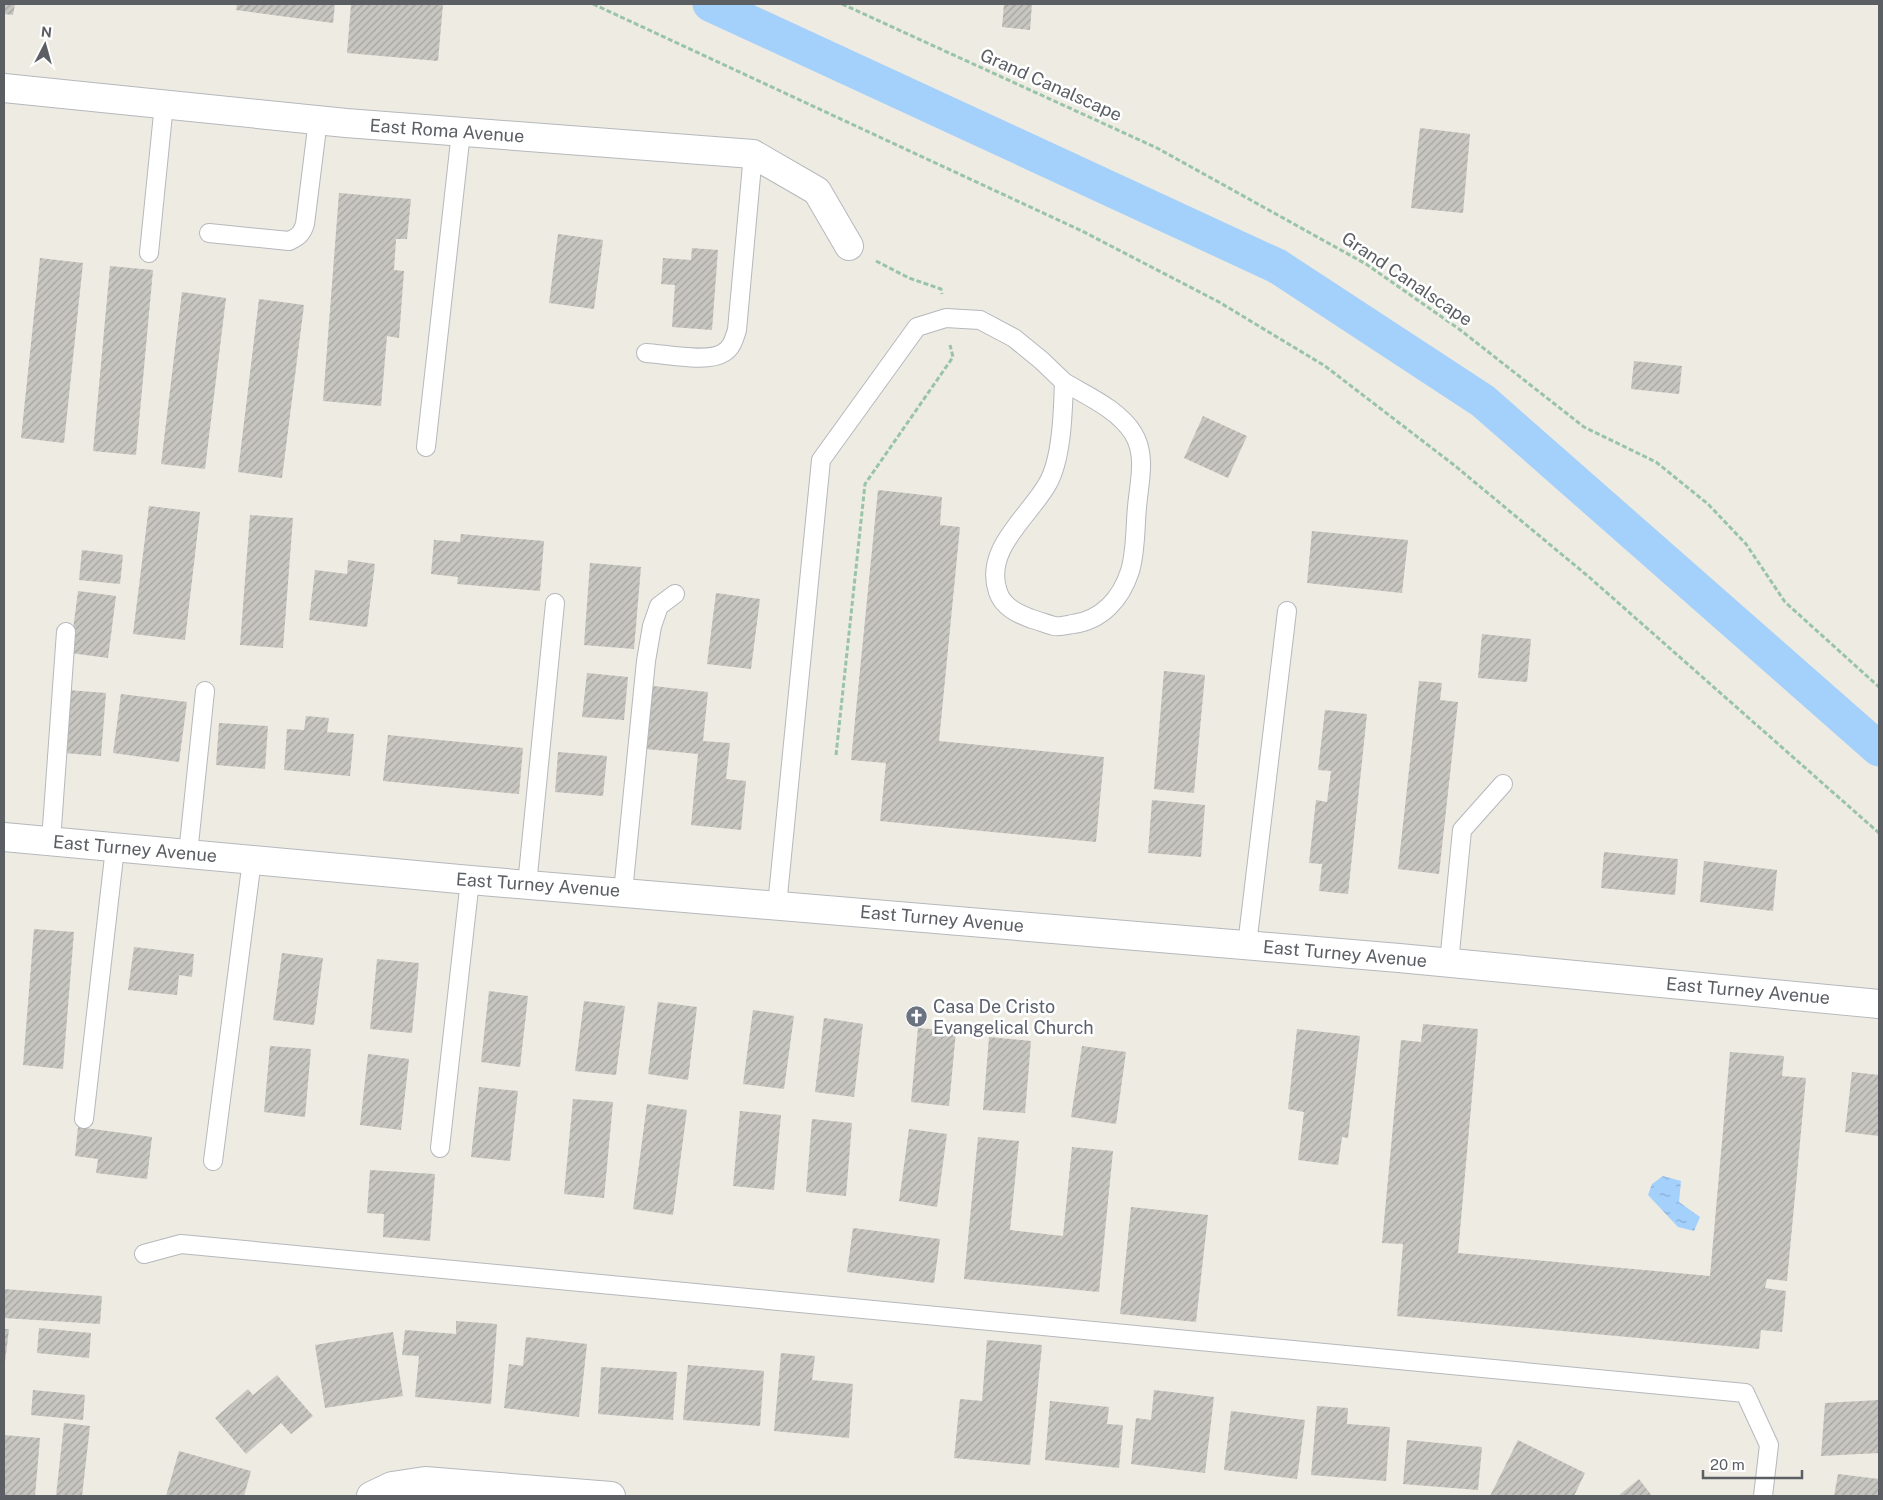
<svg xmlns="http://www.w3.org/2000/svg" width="1883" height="1500" font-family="'Public Sans',sans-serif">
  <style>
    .water { fill: url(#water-ripples) }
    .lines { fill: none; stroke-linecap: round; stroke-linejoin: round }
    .canal { stroke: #a4d0fc; stroke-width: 35 }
    .building { fill: url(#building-hatch) }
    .lane-casing { stroke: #b5b8bc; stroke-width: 20 }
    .street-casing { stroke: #b5b8bc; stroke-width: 30 }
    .path { stroke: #99c4a8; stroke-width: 3; stroke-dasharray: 5 2.5; stroke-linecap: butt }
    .lane { stroke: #fff; stroke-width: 18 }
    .street { stroke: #fff; stroke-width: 28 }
    .labels { text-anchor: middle; stroke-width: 5; stroke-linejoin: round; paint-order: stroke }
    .street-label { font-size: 18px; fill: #5b5e63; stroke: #fff }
    .worship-label { font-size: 18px; fill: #5b616d; stroke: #fff; text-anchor: start }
  </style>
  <defs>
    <pattern id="water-ripples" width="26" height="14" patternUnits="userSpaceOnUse" patternTransform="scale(1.25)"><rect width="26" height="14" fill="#a4d0fc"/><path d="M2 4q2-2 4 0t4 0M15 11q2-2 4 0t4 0" fill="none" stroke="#89acd0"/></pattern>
    <pattern id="building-hatch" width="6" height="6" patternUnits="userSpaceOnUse" patternTransform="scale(1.25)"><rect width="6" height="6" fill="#c8c6c0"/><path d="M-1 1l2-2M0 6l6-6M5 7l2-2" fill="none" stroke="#a5a4a0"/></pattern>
  </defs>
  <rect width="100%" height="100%" fill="#edebe2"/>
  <polygon class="water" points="1663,1176 1681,1181 1679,1202 1700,1217 1694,1231 1678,1227 1648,1195 1652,1184"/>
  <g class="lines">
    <polyline class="canal" points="710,4 1277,266 1483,401 1879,749"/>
  </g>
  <g class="building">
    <polygon points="4,4 15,4 13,15 4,14"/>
    <polygon points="237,4 335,4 333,23 236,10"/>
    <polygon points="351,4 443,4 438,61 347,53"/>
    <polygon points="1004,4 1032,4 1030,30 1002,27"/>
    <polygon points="1420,128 1470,134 1463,213 1411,208"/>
    <polygon points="339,193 411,199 407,239 396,239 394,270 404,271 399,338 387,336 381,406 323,401"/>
    <polygon points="558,234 603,240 594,309 549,303"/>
    <polygon points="692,248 718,250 712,330 672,327 675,285 661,284 663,258 691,260"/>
    <polygon points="40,258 83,263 64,443 21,438"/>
    <polygon points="110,266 153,270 136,455 93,451"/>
    <polygon points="182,292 226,298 205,469 161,464"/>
    <polygon points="259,299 304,305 282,478 238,472"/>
    <polygon points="1634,361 1682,366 1679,394 1631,389"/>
    <polygon points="1203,416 1247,436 1228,478 1184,458"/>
    <polygon points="878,490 942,497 940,525 960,527 939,741 1104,757 1096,842 880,821 886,763 851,760"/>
    <polygon points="149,506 200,512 185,640 133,634"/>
    <polygon points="250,515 293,518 283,648 240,645"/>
    <polygon points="1312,531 1408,540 1402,593 1307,583"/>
    <polygon points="461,534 544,541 540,591 457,584 458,577 431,574 434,540 460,542"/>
    <polygon points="82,550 123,555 120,584 79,580"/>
    <polygon points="348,560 375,564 367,627 309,620 315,570 347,574"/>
    <polygon points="590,563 641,567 634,649 584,645"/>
    <polygon points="78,591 116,596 108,658 70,653"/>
    <polygon points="716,593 760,599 751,669 707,664"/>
    <polygon points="1482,634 1531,639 1527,682 1478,678"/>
    <polygon points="1164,671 1205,675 1194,793 1154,789"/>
    <polygon points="587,673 628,677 624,720 582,717"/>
    <polygon points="1419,681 1442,683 1440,700 1458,702 1439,874 1398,869"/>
    <polygon points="653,686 708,692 703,741 730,743 726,779 746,781 741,830 691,825 698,754 646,749"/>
    <polygon points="68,690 106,693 101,756 64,753"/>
    <polygon points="121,694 187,702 179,762 113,753"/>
    <polygon points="1325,710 1367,714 1348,894 1319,891 1322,864 1309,863 1316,800 1327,802 1331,771 1318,770"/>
    <polygon points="306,716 329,718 327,732 354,734 350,776 284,770 287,729 304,730"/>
    <polygon points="219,723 268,726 265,769 216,765"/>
    <polygon points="388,735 523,748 519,794 383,781"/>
    <polygon points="558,752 607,756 603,796 555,792"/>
    <polygon points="1152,800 1205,805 1201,857 1148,853"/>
    <polygon points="1604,852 1678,859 1675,895 1601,888"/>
    <polygon points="1704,861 1777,870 1773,911 1700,902"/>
    <polygon points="34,929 74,932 63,1069 23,1065"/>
    <polygon points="134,947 194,954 192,977 179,975 177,995 128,990"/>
    <polygon points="282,953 323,958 314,1025 273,1020"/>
    <polygon points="377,959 419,963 412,1033 370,1029"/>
    <polygon points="489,991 528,996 520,1067 481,1062"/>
    <polygon points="584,1001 625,1006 616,1075 575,1071"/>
    <polygon points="658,1002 697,1007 688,1080 648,1074"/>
    <polygon points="753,1010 794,1016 784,1089 743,1084"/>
    <polygon points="824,1018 863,1024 854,1097 815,1092"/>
    <polygon points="1423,1024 1478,1029 1458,1253 1710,1276 1730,1052 1784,1056 1782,1076 1806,1078 1787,1281 1767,1279 1765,1288 1786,1291 1782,1332 1761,1330 1759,1349 1397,1316 1403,1244 1382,1243 1401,1040 1421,1042"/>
    <polygon points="918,1028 956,1031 949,1106 911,1102"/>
    <polygon points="1297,1029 1360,1036 1348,1138 1342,1137 1338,1165 1298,1160 1304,1112 1288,1109"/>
    <polygon points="989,1037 1031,1041 1025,1113 983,1110"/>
    <polygon points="270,1046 311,1049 305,1117 264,1112"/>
    <polygon points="1082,1046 1126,1052 1116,1124 1071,1117"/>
    <polygon points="368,1054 409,1059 401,1130 360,1125"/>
    <polygon points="1852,1072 1879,1075 1879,1136 1845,1132"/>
    <polygon points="479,1087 518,1091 510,1161 471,1157"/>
    <polygon points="573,1099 613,1102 604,1198 564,1194"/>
    <polygon points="647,1104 687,1110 673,1215 633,1209"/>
    <polygon points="740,1111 781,1115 774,1190 733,1186"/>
    <polygon points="812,1119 852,1123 846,1196 806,1192"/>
    <polygon points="78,1127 152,1137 147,1179 96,1173 98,1159 75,1156"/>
    <polygon points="909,1129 947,1134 937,1207 899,1201"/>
    <polygon points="978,1137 1019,1141 1010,1230 1063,1236 1072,1147 1113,1151 1099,1292 964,1279"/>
    <polygon points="370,1170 435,1174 430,1241 383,1237 384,1214 367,1213"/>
    <polygon points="1131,1207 1208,1215 1196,1322 1120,1314"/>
    <polygon points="853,1228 940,1239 934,1283 847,1272"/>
    <polygon points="4,1289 102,1296 100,1324 4,1318"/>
    <polygon points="456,1321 497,1324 491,1404 415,1397 419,1356 402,1355 405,1330 456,1334"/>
    <polygon points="39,1328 91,1333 89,1358 37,1353"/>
    <polygon points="4,1329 9,1329 5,1362 4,1362"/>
    <polygon points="393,1332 403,1396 325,1408 315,1345"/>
    <polygon points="526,1337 587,1344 579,1417 504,1408 509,1364 523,1366"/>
    <polygon points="987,1340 1042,1345 1030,1465 954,1458 960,1399 982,1401"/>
    <polygon points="781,1353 815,1356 812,1380 853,1384 849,1438 774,1431"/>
    <polygon points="688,1365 764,1371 760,1426 683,1420"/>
    <polygon points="601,1367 677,1372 673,1420 598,1414"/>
    <polygon points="277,1375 313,1416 291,1434 281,1423 246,1454 215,1418 248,1389 253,1395"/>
    <polygon points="33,1390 85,1395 83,1420 31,1415"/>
    <polygon points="1154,1390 1214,1397 1205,1473 1131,1464 1136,1418 1151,1420"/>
    <polygon points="1879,1400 1879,1453 1821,1456 1825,1403"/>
    <polygon points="1050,1401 1109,1407 1107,1424 1123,1425 1119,1468 1045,1460"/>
    <polygon points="1317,1406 1348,1408 1347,1424 1390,1427 1386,1481 1311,1475"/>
    <polygon points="1231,1411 1305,1420 1297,1479 1224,1470"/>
    <polygon points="64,1423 90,1426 82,1496 56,1496"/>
    <polygon points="4,1435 40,1438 35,1496 4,1496"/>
    <polygon points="1407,1440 1482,1447 1478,1490 1403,1484"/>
    <polygon points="1518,1440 1585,1473 1574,1496 1490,1496"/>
    <polygon points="179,1451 251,1471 244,1496 166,1496"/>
    <polygon points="1838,1474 1879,1479 1879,1496 1834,1496"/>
    <polygon points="1639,1479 1652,1496 1618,1496"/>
  </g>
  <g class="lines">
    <defs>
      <g id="lane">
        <path d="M 209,233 L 289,241 C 298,237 302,234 305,224 L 318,120"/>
        <polyline points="149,253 164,104"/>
        <path d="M 646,353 C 665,354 708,363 723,353 C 732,348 734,339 737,330 L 753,154"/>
        <polyline points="426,447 461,132"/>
        <polyline points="51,841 66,632"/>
        <polyline points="188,854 205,691"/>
        <polyline points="527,885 555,603"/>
        <polyline points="623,892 646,661 652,626 659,606 675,594"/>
        <path d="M 777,906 L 821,460 L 917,327 L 946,318 L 980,320 L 1014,338 L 1041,360 L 1064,382 C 1063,411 1062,458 1048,483 C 1030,516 983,549 998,592 C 1003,607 1018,614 1032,619 C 1039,621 1047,624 1054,626 C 1060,627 1067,625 1073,624 C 1102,620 1121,599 1130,571 C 1136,551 1135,528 1137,507 C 1139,483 1147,455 1133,433 C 1118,409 1087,396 1064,382"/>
        <polyline points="1247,945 1287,611"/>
        <polyline points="1449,963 1462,830 1503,784"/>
        <polyline points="84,1119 115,848"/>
        <polyline points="440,1148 470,880"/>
        <polyline points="213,1161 252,860"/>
        <polyline points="144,1254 181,1244 1745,1393 1769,1445 1763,1496"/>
      </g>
      <g id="street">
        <polyline points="4,88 346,123 753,154 817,191 849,246"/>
        <polyline points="4,837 470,880 1399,958 1879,1004"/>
        <polyline points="371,1496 392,1486 425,1481 611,1496"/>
      </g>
    </defs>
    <use href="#lane" class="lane-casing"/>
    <use href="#street" class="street-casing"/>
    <g class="path">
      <polyline points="593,4 1082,231 1219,302 1325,366 1454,465 1589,577 1879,833"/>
      <polyline points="842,4 1157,148 1366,264 1459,329 1584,427 1656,462 1708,504 1746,544 1785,602 1879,687"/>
      <polyline points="876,261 909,278 941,289 942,294"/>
      <polyline points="836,755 865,484 953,357 950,345"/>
    </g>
    <use href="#lane" class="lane"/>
    <use href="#street" class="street"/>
  </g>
  <defs>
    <symbol id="church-disc" viewBox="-11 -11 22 22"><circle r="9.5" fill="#6b7280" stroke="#fff"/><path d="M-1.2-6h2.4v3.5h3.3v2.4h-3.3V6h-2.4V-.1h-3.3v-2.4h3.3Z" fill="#fff"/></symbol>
  </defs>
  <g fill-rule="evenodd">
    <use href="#church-disc" x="904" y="1004" width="25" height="25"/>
  </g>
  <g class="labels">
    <g class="street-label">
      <text transform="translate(1051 85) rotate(24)" y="6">Grand Canalscape</text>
      <text transform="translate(447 131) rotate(4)" y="6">East Roma Avenue</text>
      <text transform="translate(1407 279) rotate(34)" y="6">Grand Canalscape</text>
      <text transform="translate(135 849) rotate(5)" y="6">East Turney Avenue</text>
      <text transform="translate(538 885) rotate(4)" y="6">East Turney Avenue</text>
      <text transform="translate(942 919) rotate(5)" y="6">East Turney Avenue</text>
      <text transform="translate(1345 954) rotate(5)" y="6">East Turney Avenue</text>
      <text transform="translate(1748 991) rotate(5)" y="6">East Turney Avenue</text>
    </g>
    <g class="worship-label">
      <text x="933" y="1013">Casa De Cristo<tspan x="933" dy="21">Evangelical Church</tspan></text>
    </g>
  </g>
  <rect width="1883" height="1500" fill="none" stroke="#5b5e63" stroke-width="10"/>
  <g transform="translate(45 45) rotate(6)" stroke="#ffffff" stroke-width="4" paint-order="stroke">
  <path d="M0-4L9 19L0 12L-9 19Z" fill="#5b5e63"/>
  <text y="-8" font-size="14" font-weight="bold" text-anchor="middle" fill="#5b5e63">N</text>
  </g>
  <path d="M1703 1470v8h99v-8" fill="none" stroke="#5b5e63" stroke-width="2.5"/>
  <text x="1710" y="1470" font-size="15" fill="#5b5e63" stroke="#ffffff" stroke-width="4" paint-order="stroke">20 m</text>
</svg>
